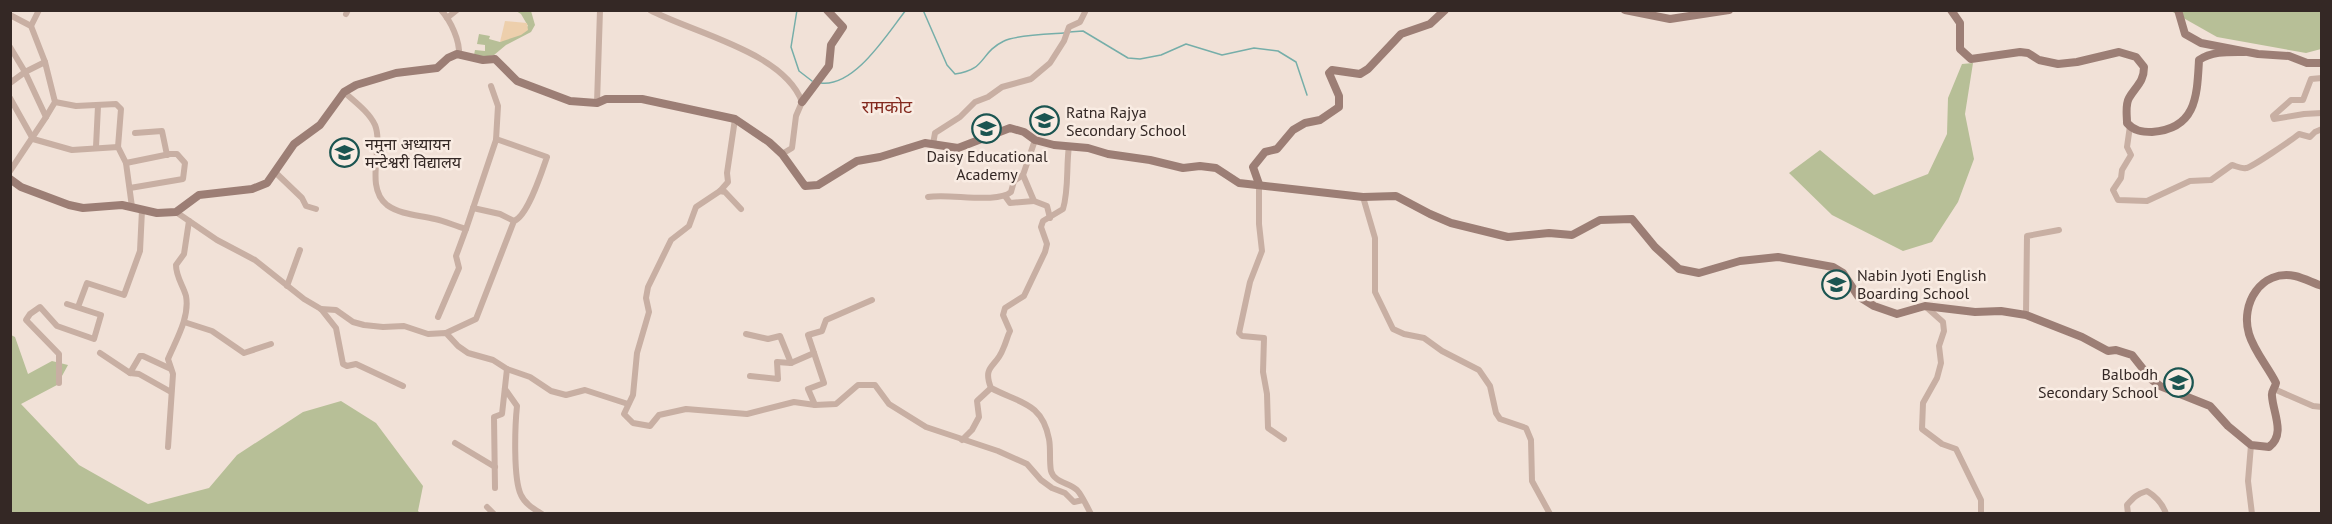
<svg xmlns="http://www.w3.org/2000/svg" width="2332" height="524" font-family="'PT Sans','Noto Sans Devanagari',sans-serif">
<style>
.green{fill:#b7bf97}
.sand{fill:#edcfac}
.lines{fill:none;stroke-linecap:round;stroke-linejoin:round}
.stream{stroke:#76aea9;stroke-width:1.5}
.street{stroke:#c8afa3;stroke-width:6}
.secondary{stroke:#9c7e75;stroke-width:8}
.labels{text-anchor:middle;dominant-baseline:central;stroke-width:5;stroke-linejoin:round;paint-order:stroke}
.poi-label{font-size:16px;fill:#342825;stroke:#f9ece3;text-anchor:start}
.neighbourhood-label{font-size:18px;fill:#83291e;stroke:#f9ece3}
</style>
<rect width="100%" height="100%" fill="#f1e1d7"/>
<g class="green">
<polygon points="516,11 531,11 535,25 531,32 506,45 494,55 485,57 474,55 475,50 485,51 485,45 477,44 479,34 490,36 489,39 500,42 528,26 521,14"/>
<polygon points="2171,11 2321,11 2321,49 2306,53 2217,37"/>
<polygon points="1973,63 1965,114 1974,159 1958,202 1932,242 1903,251 1832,215 1789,173 1820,150 1874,195 1928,174 1947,134 1948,98 1962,64"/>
<polygon points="11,335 15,337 28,374 52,361 68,365 57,385 21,404 79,465 148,504 209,488 237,455 303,412 341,401 376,423 423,486 418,511 420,513 11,514"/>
</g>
<polygon class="sand" points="505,21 527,23 528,30 521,35 500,42"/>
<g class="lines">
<g class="stream">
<polyline points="797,10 791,47 799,71 812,81"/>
<path d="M923,10l24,55 8,9c32,-4 24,-21 49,-33 11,-6 46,-7 60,-8"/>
<polyline points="1069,32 1083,31 1128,58 1140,59 1161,55 1186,44 1222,55 1254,48 1278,51 1296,62 1307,95"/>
<path d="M821,83c34,4 66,-49 85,-73"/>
</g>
<g class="street">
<path d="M441,10c10,11 19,31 18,45"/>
<path d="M650,10c43,23 134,42 152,92l-6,14 -4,32 -10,6"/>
<polyline points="346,14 348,10"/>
<polyline points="10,15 31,26 45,62 25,72 10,47"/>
<polyline points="447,18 457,10"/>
<polyline points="31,26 39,10"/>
<polyline points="2322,78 2311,79 2303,100 2291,100 2273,116 2274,119 2304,114 2322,113"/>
<polyline points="10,83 25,72 46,117 55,102 45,62"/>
<polyline points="491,86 498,106 496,140"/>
<path d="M344,92c11,10 25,20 31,33 9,22 -11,62 12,80 14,10 32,10 48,14 10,2 20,7 31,10l30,-89h3l48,17c-5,14 -19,59 -33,64"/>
<polyline points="10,98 33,139 72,150 118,147 126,163 132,207"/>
<polyline points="55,102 76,106 116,104 121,109 118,147"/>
<polyline points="597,103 600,10"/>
<polyline points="735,119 727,173 728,182 720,191 696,207 689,226 671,240 648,287 646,298 649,312 637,353 633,395 624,414 633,423 650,426 659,415 686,409 747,414 794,402 815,405 836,404 858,385 875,385 889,404 926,427 998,451 1027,464 1041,480 1052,488 1065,493 1074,502 1083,500"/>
<path d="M2130,126l-3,21 4,8 -9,15 -1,8 -8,12 5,10 29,1 43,-20 21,-1 21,-15c4,1 9,4 14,3 5,0 47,-29 53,-34l11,3 5,-5 7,-3"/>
<polyline points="135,133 162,131 167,155"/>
<polyline points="1035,140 1023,175 1034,201 1047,206 1050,218"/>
<polyline points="933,144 935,133 960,117 975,102 988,97 1002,87 1031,79 1050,63 1064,41 1069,27 1080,22 1086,10"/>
<path d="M1069,146c-3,21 0,43 -6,63l-20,12 -2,6 6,17 -2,8 -21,44 -19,12 -2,7 7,16c-3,6 -4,12 -7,18 -7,19 -21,16 -12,39 28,15 51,14 58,51 2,10 0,22 2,32 3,11 18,12 26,19 5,5 10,17 14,24"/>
<polyline points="96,147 98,106"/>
<polyline points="126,163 170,154 177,154 185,163 183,179 130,188"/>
<polyline points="10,171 46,117"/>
<polyline points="276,173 302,198 306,206 316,209"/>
<polyline points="1259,184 1259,224 1262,251 1250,282 1239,333 1242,336 1264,338 1263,372 1267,394 1268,428 1284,439"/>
<polyline points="720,191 725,192 741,209"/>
<polyline points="1005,196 1010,203 1034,201"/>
<path d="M928,197c20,-4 69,7 83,-5l3,-11 9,-6"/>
<polyline points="1363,197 1375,238 1375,292 1393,329 1404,334 1424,338 1442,351 1479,370 1490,386 1496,413 1500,419 1526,428 1531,440 1532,481 1550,514"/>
<polyline points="176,212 217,240 255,260 304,299 321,309 336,328 343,364 347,366 356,364 403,386"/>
<polyline points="287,286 300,250"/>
<polyline points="1925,306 1943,322 1944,331 1939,346 1941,363 1937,378 1923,403 1922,429 1942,444 1956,449 1981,500 1981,514"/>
<polyline points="78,307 87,283 124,295 140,251 142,210"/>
<polyline points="321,309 336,310 353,322 364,325 383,327 404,326 428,334 446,333 458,346 468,353 493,360 507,369 530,377 551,391 566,395 585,390 628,404"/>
<polyline points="2026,315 2027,236 2059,230"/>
<polyline points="438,317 459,268 456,256 466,229"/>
<polyline points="184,322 212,331 244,353 271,344"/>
<polyline points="446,333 476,319 514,221 500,214 473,208"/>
<polyline points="746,334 768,339 780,336 791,363 814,353"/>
<polyline points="100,353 130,373 139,374 171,392"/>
<polyline points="130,373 140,356 143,356 171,369"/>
<polyline points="750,376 778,379 777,362 791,363"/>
<polyline points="59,383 59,354 26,320 30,314 40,307 57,326 94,339 101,315 67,304"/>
<path d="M505,389l12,17c-2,19 -4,73 4,89 4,9 13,14 21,19"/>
<polyline points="2274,389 2313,406 2322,407"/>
<polyline points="815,405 808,389 824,383 808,335 822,331 826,320 872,300"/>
<polyline points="962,440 972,430 979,417 977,401 991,388"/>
<polyline points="455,443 495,467"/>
<polyline points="2251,445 2248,481 2252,514"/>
<path d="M168,447l5,-73 -5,-15c8,-19 22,-42 18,-63 -3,-11 -10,-19 -10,-31l8,-11 5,-33"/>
<polyline points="495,488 494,417 502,414 507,369"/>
<polyline points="487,507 494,514"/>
<path d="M2128,514l-1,-9c7,-8 10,-11 20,-14 8,5 16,13 19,23"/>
</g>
<g class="secondary">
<polyline points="1625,10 1670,19 1729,10"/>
<path d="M1951,10l9,13v26l11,10 49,-7 8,1 11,7 19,4 19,-2 42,-10 17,5 8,10c0,15 -8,19 -15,31 -4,7 -2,17 -2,25 7,8 15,9 25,9 45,-3 45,-37 47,-72 13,-9 30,-8 45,-8"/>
<polyline points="2178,10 2185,34 2201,43 2258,54 2289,56 2307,63 2322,63"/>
<polyline points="802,102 829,66 831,45 843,27 827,10"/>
<path d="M10,179l11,8 48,18 14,3 39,-3 35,8 19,-1 23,-17 53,-6 15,-6 27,-39 26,-19 24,-33 12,-7 40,-12 41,-5 11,-10 9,-4 26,6 12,-1 22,22 53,20 27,2 9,-4h36l93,20 34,23 13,12 23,32 13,-1 39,-24 23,-4 45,-14 33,5 52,-20 14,4 11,8 19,5 34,3 20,6 42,6 33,8 17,-2 16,2 23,15 124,14 33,-1 34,18 21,9 57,14 41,-4 23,2 28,-15 32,-1 23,28 24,22 20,4 41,-12 38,-4 55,10 10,6 15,23 16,10 23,8 28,-8 50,6 26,-1 25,4 56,22 26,14 8,-1 16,5 19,24 9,7 50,20 18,20 23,19 18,2c17,-13 4,-34 3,-51 -1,-5 3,-8 4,-13 -8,-16 -22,-32 -27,-49 -9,-30 12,-65 46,-58 9,2 18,7 27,10"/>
<polyline points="1259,184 1253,167 1265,152 1277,149 1293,130 1305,123 1320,120 1339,107 1339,96 1329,73 1332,70 1360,74 1368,69 1401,34 1430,24 1445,10"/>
</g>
</g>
<defs>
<symbol id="school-ring" viewBox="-11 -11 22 22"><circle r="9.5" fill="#f9ece3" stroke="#1b5551" stroke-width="1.5"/><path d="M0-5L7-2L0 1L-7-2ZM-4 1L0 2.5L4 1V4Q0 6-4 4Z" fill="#1b5551"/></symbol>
</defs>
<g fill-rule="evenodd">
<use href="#school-ring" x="1028" y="104" width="33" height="33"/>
<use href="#school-ring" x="970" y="112" width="33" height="33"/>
<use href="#school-ring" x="328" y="136" width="33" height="33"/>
<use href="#school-ring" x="1820" y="268" width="33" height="33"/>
<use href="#school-ring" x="2162" y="366" width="33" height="33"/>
</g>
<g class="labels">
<g class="poi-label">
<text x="1066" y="112">Ratna Rajya<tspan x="1066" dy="18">Secondary School</tspan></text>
<text x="365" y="144">नमुना अध्यायन<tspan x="365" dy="18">मन्टेश्वरी विद्यालय</tspan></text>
<text x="987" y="156" text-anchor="middle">Daisy Educational<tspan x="987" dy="18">Academy</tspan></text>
<text x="1857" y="275">Nabin Jyoti English<tspan x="1857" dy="18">Boarding School</tspan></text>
<text x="2158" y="374" text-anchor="end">Balbodh<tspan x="2158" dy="18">Secondary School</tspan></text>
</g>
<g class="neighbourhood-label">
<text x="887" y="106">रामकोट</text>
</g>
</g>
<rect width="2332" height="524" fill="none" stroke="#342825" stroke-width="24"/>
</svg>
